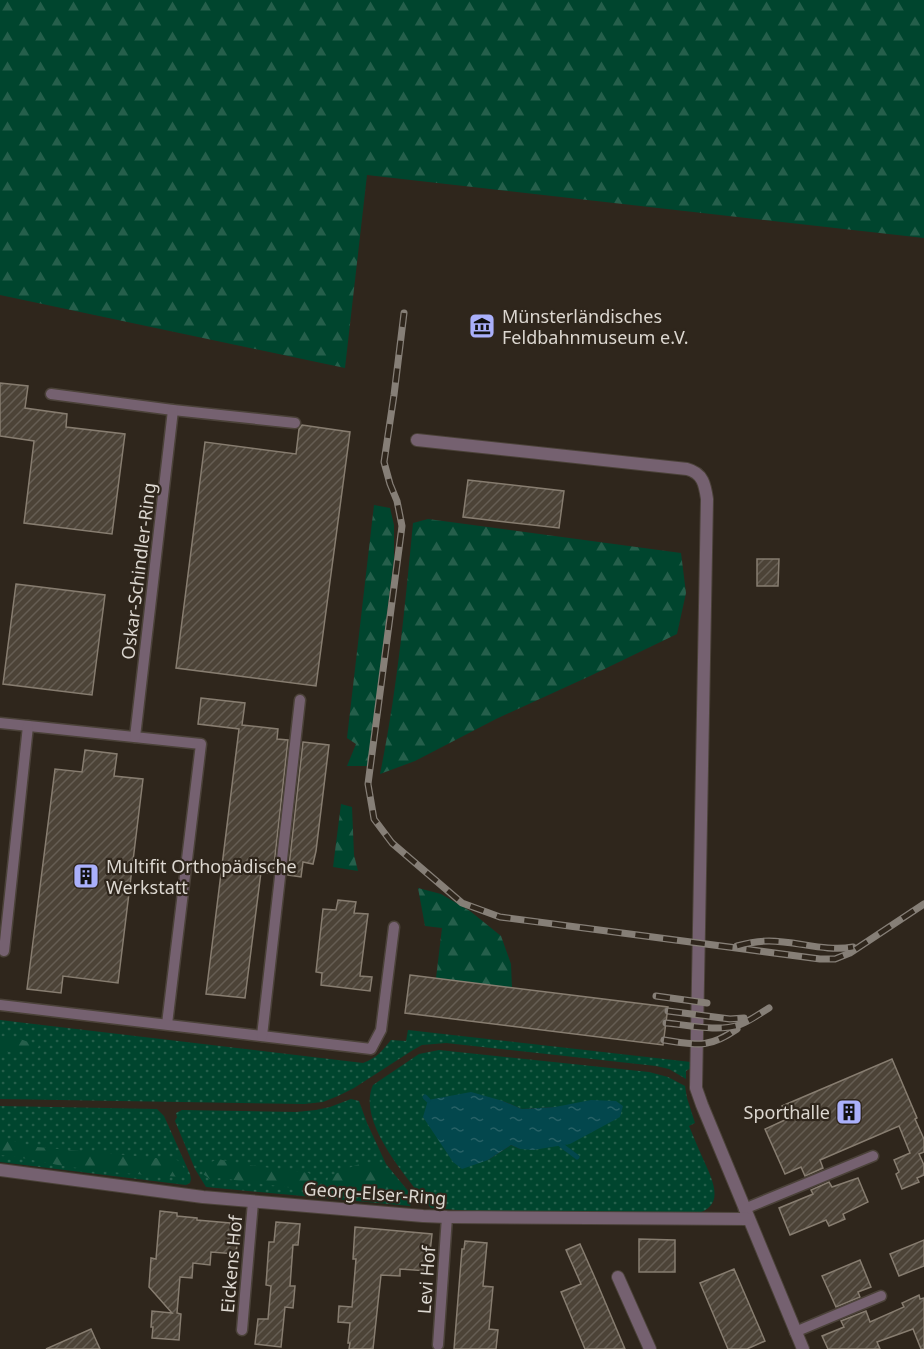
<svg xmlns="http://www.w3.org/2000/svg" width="924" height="1349" font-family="'Noto Sans',sans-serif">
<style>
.grass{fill:url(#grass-dots);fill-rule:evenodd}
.forest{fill:url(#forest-firs)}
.water{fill:url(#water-ripples)}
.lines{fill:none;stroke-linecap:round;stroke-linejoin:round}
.stream{stroke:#03474d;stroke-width:5}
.building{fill:url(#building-hatch);stroke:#877d70;stroke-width:1.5}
.lane-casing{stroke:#4b4239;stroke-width:13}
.street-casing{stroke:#4b4239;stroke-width:14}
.lane{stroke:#756170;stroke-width:10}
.street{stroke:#756170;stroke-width:12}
.rail-casing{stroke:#867f77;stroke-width:7}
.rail{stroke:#2f261c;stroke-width:4.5;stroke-dasharray:14;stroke-linecap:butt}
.labels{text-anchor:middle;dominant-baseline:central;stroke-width:4.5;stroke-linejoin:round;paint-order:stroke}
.poi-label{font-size:18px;fill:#dcd7d0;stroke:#2f261c;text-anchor:start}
.street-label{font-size:18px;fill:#dcd7d0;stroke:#2f261c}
</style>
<defs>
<pattern id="grass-dots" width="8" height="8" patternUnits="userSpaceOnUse" patternTransform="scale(1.5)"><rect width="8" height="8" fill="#00452e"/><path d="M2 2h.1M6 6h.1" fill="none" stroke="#255f4b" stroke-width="1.8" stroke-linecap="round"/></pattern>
<pattern id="forest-firs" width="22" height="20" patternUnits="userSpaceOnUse" patternTransform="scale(1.5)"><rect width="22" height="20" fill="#00452e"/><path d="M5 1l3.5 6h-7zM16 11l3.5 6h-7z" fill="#255f4b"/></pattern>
<pattern id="water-ripples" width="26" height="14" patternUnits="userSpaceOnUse" patternTransform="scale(1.5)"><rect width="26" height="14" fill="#03474d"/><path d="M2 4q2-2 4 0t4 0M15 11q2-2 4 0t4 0" fill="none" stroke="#276166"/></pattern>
<pattern id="building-hatch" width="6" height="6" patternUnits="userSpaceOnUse" patternTransform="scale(1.5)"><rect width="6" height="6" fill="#4c4337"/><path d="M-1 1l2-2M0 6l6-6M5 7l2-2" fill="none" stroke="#655d53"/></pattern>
</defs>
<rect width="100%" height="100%" fill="#2f261c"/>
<g class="grass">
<path d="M0,1020l363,43c14,-5 19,-12 28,-23l15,1 2,-11 283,32v6l-5,3v8l-17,-10 -13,-3 -210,-23 -24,2 -9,5 -59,38 -16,8 -15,6 -19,2 -304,-5z"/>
<path d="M439,1050l210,22 19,5 17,9 2,12 8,25 -6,3c5,12 10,24 15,35 9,20 22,46 -9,53l-211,-2 -53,-4c-22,-28 -75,-86 -58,-123l46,-31zM503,1101l19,8 33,-2 -35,42 -9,-4 -23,15z"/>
<polygon points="351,1099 359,1101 367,1123 386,1164 413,1197 410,1206 206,1187 195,1169 175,1121 177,1117 176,1113 182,1110 296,1112 316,1110 330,1107"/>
<polygon points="0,1106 157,1109 164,1116 190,1174 191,1179 190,1183 186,1185 0,1162"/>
</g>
<g class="forest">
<polygon points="0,0 924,0 924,238 367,175 345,368 0,295"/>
<polygon points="374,505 390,508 394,525 394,558 368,766 347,766 356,744 347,738"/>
<path d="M428,519l253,34 5,40 -9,41 -87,42 -94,43 -81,42 -35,13c17,-82 25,-167 33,-251z"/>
<polygon points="341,804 352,807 354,855 358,871 333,867"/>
<polygon points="418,888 441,894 470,911 501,936 511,964 512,988 436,978 442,928 425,926"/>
<polygon points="0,1036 23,1040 39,1046 37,1048 0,1053"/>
<path d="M0,1138l37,9 140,13 3,2 7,11 -3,4c-36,-2 -71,-4 -106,-9 -27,-3 -52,-11 -78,-13z"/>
<polygon points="218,1159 240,1164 309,1173 312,1179 308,1190 220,1178 210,1179 203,1174 202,1166"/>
<path d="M373,1162l32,28v7l-20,-4 -55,-4 -4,-3 2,-8c16,-9 27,-14 45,-16z"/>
</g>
<polygon class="water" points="471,1092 503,1101 522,1109 555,1107 591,1100 616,1101 623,1106 620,1117 570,1144 533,1150 520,1149 511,1145 488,1160 462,1169 453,1162 423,1117 428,1100"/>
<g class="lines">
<g class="stream">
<polyline points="425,1097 428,1100"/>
<polyline points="561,1145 577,1157"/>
</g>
</g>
<g class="building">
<polygon points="0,383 28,386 25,408 67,414 66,427 125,434 112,534 24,523 34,441 0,436"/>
<polygon points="302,425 350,432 316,686 176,668 205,442 296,454 299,429"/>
<polygon points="468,480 564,491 559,528 463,517"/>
<polygon points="757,559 779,559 778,586 757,586"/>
<polygon points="16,584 105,595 92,695 3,684"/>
<polygon points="201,698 245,703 242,725 278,729 277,739 288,740 273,874 261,872 245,998 206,994 239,729 198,724"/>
<polygon points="303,742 329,745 316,851 313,864 303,862 301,877 288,875"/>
<polygon points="85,750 117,754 114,776 143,779 118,983 63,976 61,993 27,989 55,769 82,772"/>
<polygon points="338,900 356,902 354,913 368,914 360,976 372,977 370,991 321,985 322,973 316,972 323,909 336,910"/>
<polygon points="410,975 668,1007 663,1045 405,1013"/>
<polygon points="892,1059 917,1118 915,1119 924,1139 924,1152 919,1154 924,1165 924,1175 917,1178 919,1182 902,1189 896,1174 899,1172 894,1160 910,1153 899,1126 820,1160 823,1168 805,1176 801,1167 785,1174 765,1129 787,1119 782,1106"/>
<polygon points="858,1178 868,1202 843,1214 845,1219 829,1226 826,1220 790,1235 779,1208 813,1194 811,1190 829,1182 832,1187"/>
<polygon points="160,1211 177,1213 177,1216 197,1218 197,1220 230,1223 230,1226 239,1227 236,1254 211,1252 210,1265 193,1263 192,1278 180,1277 177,1313 181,1314 179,1340 152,1338 153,1327 151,1327 152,1311 172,1313 149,1287 151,1258 156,1259"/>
<polygon points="276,1222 300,1224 298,1245 293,1245 290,1286 295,1286 293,1308 285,1307 281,1347 255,1344 258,1319 268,1319 271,1286 266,1285 269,1242 274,1242"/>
<polygon points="355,1227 432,1234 428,1271 400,1269 400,1276 381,1275 373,1349 349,1349 350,1343 348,1343 350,1323 338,1322 339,1306 352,1307 356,1259 353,1259"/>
<polygon points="639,1239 675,1240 675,1272 639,1272"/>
<polygon points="924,1240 924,1266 899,1276 890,1254"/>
<polygon points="465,1241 487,1243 483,1286 493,1287 489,1329 498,1330 496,1349 454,1349 462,1249 464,1249"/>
<polygon points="580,1244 595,1278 625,1349 585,1349 561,1292 581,1284 566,1250"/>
<polygon points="860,1260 871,1287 858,1292 860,1297 836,1307 822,1276"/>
<polygon points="734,1269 765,1341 747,1349 728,1349 700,1283"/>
<polygon points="919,1295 920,1299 924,1298 924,1349 921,1349 913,1329 877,1342 880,1349 828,1349 822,1336 844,1327 841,1321 866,1311 870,1322 904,1307 902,1303"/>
<polygon points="91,1329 100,1349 46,1349"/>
</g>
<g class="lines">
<defs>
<g id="lane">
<polyline points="51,394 173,410 295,423"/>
<polyline points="0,723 201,744 167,1024"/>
<polyline points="135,737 173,410"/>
<polyline points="4,951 28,726"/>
<polyline points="0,1005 371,1049 381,1030 394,927"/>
<polyline points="262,1036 300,700"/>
<polyline points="744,1209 873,1156"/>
<polyline points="242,1330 253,1202"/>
<polyline points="795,1332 881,1296"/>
<polyline points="438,1345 447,1217"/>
</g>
<g id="street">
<path d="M417,440l270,29c16,4 18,16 20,30l-11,589 6,17 101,244"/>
<polyline points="0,1170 203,1197 423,1216 447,1217 748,1219"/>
<polyline points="618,1277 650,1349"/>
</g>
</defs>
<use href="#lane" class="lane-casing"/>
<use href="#street" class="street-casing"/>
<use href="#lane" class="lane"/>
<use href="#street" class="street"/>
<defs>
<g id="rail">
<polyline points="404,313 394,395 384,462 390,484 397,501 402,526 368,784 374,819 392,843 462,903 500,917 820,959 835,959 850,953 924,904"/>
<path d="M737,946c11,-3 21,-5 32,-5 28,0 56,11 84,6"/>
<polyline points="656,996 707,1003"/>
<polyline points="668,1011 730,1019 744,1018"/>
<path d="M666,1023c23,2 51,9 73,2 11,-4 20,-11 30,-17"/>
<path d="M664,1040c33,5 44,9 73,-11"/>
</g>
</defs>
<use href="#rail" class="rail-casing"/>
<use href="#rail" class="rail"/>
</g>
<defs>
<symbol id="museum-square" viewBox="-11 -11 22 22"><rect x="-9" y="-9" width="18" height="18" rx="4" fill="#aab0fb" stroke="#2f261c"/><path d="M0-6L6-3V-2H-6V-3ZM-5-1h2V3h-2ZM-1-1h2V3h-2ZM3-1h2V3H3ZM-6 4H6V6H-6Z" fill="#111"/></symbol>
<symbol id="building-square" viewBox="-11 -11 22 22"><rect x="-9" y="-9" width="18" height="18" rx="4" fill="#aab0fb" stroke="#2f261c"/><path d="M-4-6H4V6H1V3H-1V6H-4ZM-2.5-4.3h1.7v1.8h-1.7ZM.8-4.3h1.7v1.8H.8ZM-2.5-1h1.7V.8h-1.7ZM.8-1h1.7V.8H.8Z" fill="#111"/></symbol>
</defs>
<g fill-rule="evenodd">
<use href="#museum-square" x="467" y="311" width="30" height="30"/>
<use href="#building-square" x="71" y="861" width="30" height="30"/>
<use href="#building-square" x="834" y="1097" width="30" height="30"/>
</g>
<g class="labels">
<g class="poi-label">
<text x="502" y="316">Münsterländisches<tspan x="502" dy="21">Feldbahnmuseum e.V.</tspan></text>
<text x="106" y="866">Multifit Orthopädische<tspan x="106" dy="21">Werkstatt</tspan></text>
<text x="830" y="1112" text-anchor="end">Sporthalle</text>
</g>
<g class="street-label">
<text transform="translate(138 571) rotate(-83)">Oskar-Schindler-Ring</text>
<text transform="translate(375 1193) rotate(4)">Georg-Elser-Ring</text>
<text transform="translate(231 1264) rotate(-85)">Eickens Hof</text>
<text transform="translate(426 1280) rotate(-86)">Levi Hof</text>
</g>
</g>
</svg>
